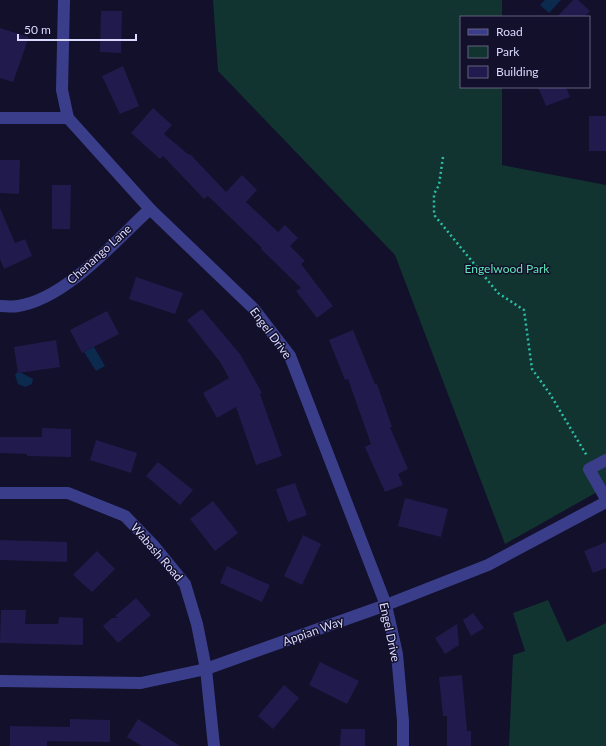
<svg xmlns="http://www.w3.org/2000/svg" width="606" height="746" font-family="Lato,sans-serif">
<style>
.green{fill:#123430}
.water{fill:#0b2a4e}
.building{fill:#201b4c}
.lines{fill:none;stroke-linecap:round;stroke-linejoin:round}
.path{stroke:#2cbfa9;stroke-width:2.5;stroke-dasharray:2 3;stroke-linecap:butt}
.minor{stroke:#3a3e8a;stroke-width:12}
.labels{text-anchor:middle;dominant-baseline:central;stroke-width:3;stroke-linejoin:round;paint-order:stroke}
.street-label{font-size:12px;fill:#dad9ff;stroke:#12102a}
.park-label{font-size:12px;fill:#60e4b7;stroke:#12102a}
</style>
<rect width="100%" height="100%" fill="#12102a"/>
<g class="green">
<polygon points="213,0 502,0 502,17 461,17 461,87 502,87 502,165 606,185 606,487 505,544 395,255 218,71"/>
<polygon points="548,600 567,642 606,623 606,746 509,746 513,655 525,651 513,613"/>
</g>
<g class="water">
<polygon points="545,0 561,0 549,13 540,5"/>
<polygon points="94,347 105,366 96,371 84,352"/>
<polygon points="18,371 33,379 32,384 25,387 18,384 15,375"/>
</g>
<g class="building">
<polygon points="573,0 578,0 590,11 584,17 557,17"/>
<polygon points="101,11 122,11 121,53 100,52"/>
<polygon points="0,28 29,37 13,82 0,78"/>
<polygon points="123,66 139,106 120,114 102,76"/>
<polygon points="538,87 566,87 570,97 546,106"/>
<polygon points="153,108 172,125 164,134 189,155 190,154 226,192 242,175 257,190 246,202 278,232 285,225 298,238 290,246 305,261 301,264 333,306 317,318 296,291 301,288 261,249 262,248 208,196 204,199 163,156 160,159 131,133"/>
<rect x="589" y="116" width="17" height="35"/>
<polygon points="0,160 20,160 19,194 0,193"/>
<polygon points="52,185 71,185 70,229 52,229"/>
<polygon points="0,208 15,243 25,239 32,256 4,269 0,259"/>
<polygon points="136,277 183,293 175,314 129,299"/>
<polygon points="202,309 240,354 262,393 260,394 282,456 256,465 236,407 217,418 203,393 229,378 220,362 187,320"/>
<polygon points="107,311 119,334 82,353 70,330"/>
<polygon points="353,330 375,384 377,384 392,427 390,427 408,469 398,474 403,485 385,492 365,447 371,444 348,379 345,380 329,340"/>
<polygon points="56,340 60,367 18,373 14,347"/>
<polygon points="42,428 71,429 71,457 27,456 27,454 0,453 0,437 42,437"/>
<polygon points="96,440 137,453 131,473 90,460"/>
<polygon points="158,462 193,490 180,505 146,476"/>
<polygon points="295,483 307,515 288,522 276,489"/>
<polygon points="405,498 448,509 441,537 398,526"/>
<polygon points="213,501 238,533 215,551 190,519"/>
<polygon points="303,535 321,544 302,585 284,576"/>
<polygon points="0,540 67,542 67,562 0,560"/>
<polygon points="606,542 606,568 593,573 584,551"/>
<polygon points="97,551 115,569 92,592 73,575"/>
<polygon points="227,566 270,585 262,602 220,583"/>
<polygon points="136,598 151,615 118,643 103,626 112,618 118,618 115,616"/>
<polygon points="1,610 26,610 25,624 58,624 59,617 83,618 83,645 0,643"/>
<polygon points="473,613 484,628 471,636 463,620"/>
<polygon points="457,624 459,645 445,654 435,638"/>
<polygon points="320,662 359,681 347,704 309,685"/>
<polygon points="462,675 467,731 471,731 471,746 447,746 447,716 443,716 439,677"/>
<polygon points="284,685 299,698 273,729 258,716"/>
<polygon points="70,719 110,720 110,742 47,741 47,746 10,746 10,726 70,727"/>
<polygon points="138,719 180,746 142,746 127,737"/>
<polygon points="341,729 365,729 365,746 340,746"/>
</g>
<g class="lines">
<polyline class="path" points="443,157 439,185 434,194 434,211 435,216 498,293 524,310 532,369 550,394 587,456"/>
<g class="minor">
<polyline points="64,0 62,90 68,118 150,209 253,308 290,356 386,605 397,654 403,721 403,746"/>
<polyline points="0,118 68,118"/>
<path d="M0,306c6,0 13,1 18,0 48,-7 98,-66 132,-97"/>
<polyline points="606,460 589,469 606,499"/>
<polyline points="0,493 68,493 125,516 154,546 185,584 197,624 206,669 214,746"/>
<polyline points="0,681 141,683 206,669 386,605 488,565 606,502"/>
</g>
</g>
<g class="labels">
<g class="street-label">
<text transform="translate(99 254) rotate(-42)">Chenango Lane</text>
<text transform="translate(271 333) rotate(53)">Engel Drive</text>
<text transform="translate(157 552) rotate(49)">Wabash Road</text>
<text transform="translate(313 631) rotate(-20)">Appian Way</text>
<text transform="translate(390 632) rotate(78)">Engel Drive</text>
</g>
<g class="park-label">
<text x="507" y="268">Engelwood Park</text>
</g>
</g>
<rect x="460" y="16" width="130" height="72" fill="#12102a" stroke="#62607f"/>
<rect x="468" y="29" width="20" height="6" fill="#3a3e8a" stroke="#62607f"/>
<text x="496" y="36" font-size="12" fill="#dad9ff">Road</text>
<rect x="468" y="46" width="20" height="12" fill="#123430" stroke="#62607f"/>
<text x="496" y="56" font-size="12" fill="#dad9ff">Park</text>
<rect x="468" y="66" width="20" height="12" fill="#201b4c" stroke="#62607f"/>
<text x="496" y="76" font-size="12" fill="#dad9ff">Building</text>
<path d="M18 34v6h118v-6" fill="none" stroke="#dad9ff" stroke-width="2"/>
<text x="24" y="34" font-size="12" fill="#dad9ff" stroke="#12102a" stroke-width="3" paint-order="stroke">50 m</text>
</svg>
